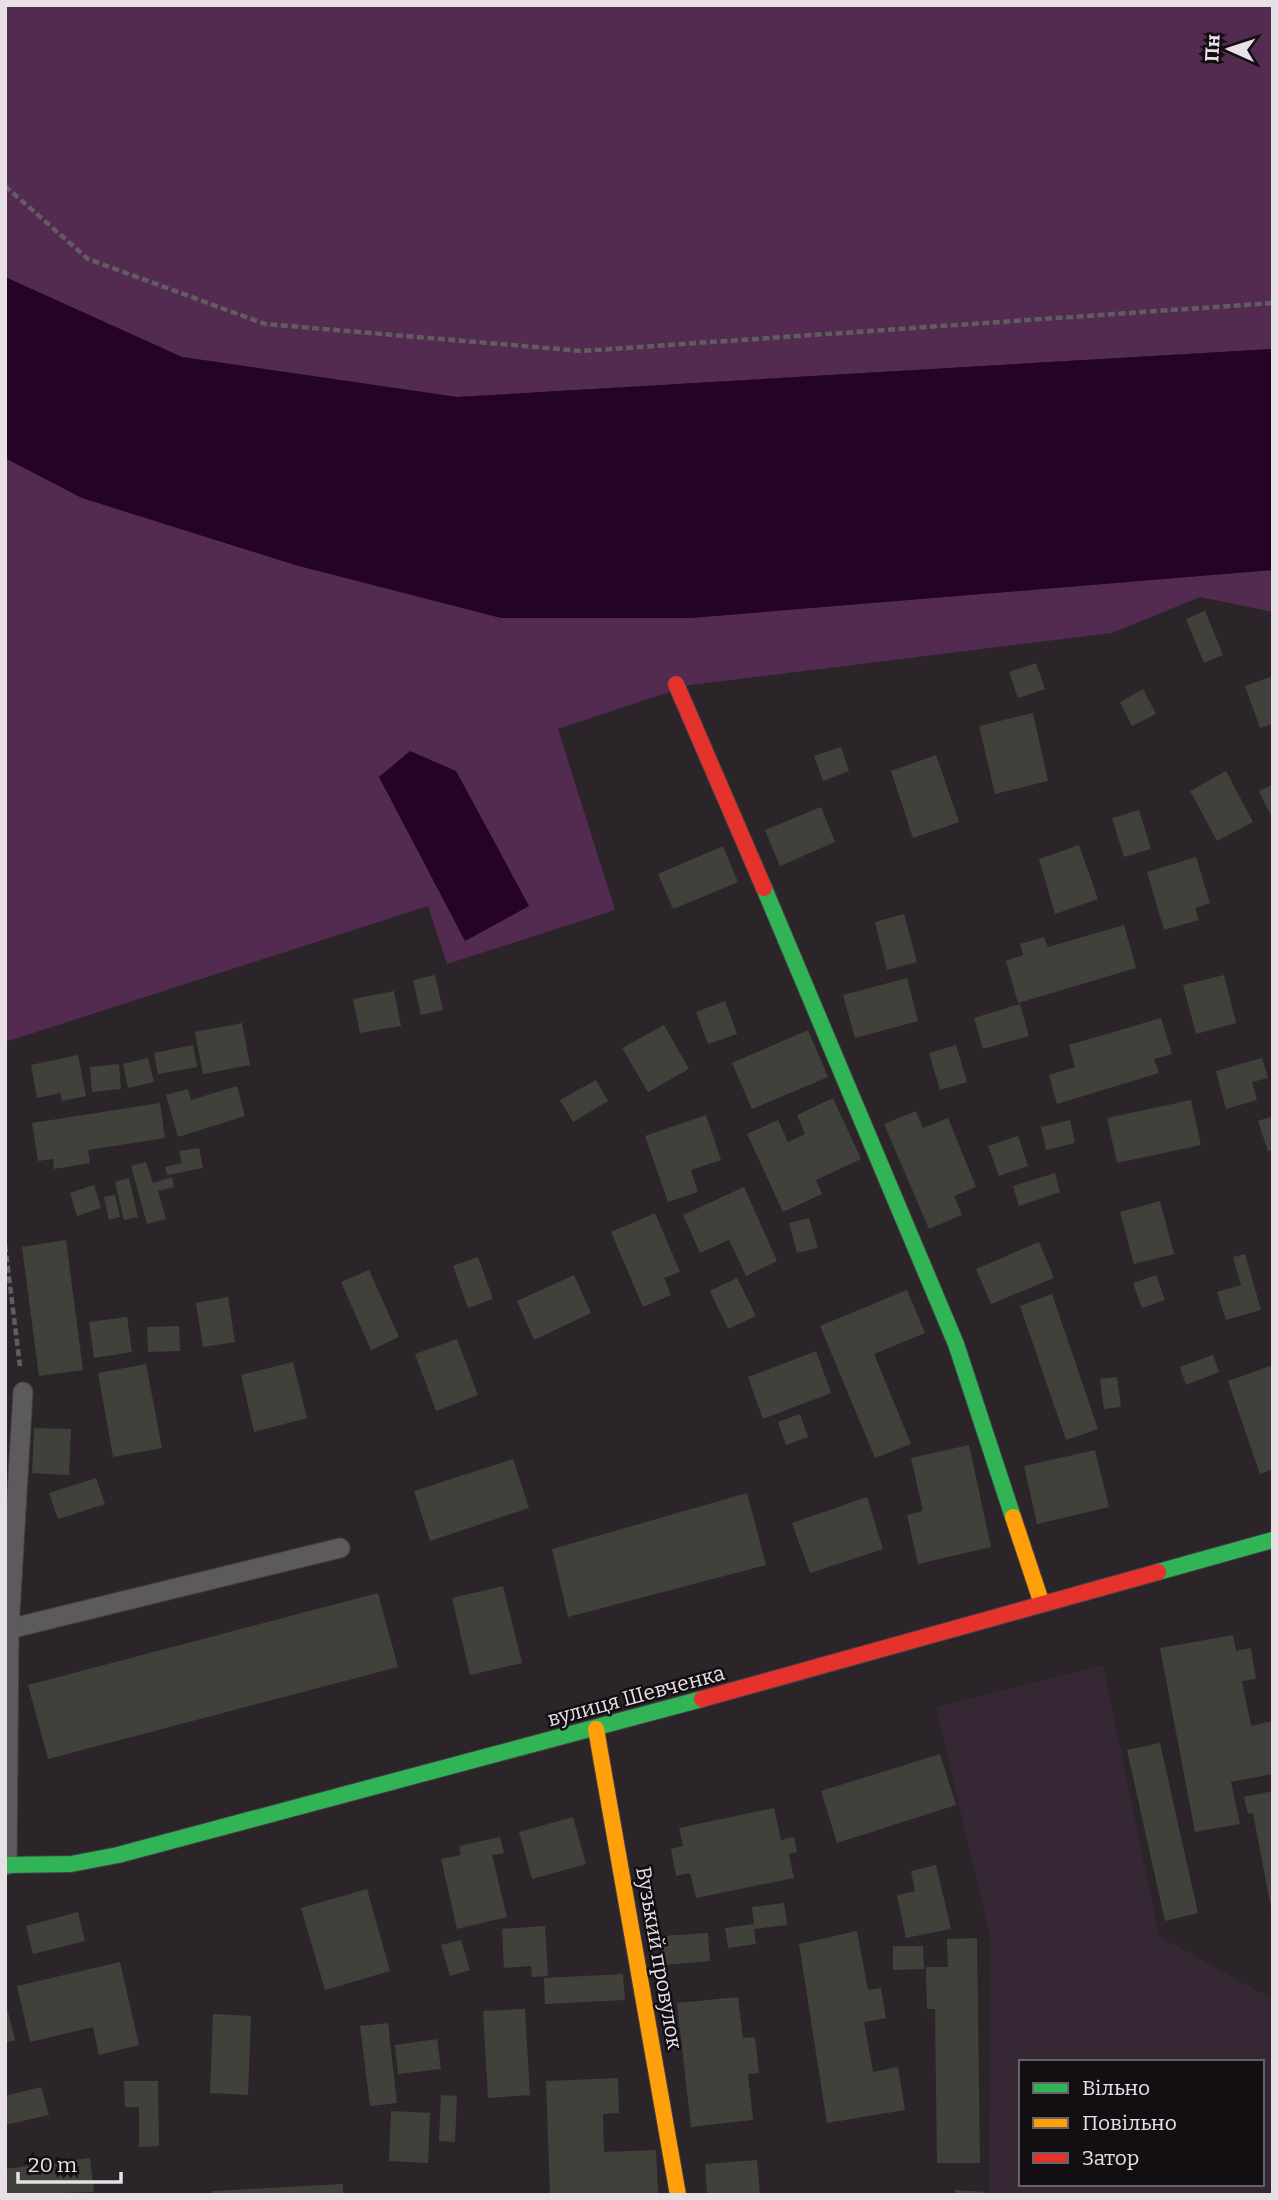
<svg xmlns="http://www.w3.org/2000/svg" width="1278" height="2200" font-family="Bitter,serif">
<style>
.built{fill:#352834;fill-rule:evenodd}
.green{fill:#532a50}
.water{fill:#250324}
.building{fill:#40413a}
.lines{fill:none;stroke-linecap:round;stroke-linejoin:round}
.lane-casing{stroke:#444043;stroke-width:21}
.fast-casing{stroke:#444043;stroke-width:18}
.slow-casing{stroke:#444043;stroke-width:18}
.jam-casing{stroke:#444043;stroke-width:18}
.path{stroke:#615c60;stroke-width:4.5;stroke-dasharray:7 3.5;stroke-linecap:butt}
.lane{stroke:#5c5a5c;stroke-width:19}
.fast{stroke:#30b455;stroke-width:16}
.slow{stroke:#ff9f0a;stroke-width:16}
.jam{stroke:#e5322d;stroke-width:16}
.labels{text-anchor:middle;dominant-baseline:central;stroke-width:5;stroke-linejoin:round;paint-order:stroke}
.street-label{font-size:21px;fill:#e7e0e6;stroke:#120e12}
</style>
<rect width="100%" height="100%" fill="#2b252a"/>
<path class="built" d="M1103,1665l56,271 113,63 1,196h-284l1,-258 -54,-230zM1021,2062h241v122h-241z"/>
<g class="green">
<polygon points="5,5 1273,5 1273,349 457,397 182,357 5,277"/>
<polygon points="5,458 82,498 501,618 690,618 1273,570 1273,612 1200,597 1112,633 690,685 558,729 615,910 447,964 428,906 5,1042"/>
</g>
<g class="water">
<polygon points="5,277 182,357 457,397 1273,349 1273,570 690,618 501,618 295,565 82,498 5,458"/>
<polygon points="410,751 456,771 529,906 465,941 379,777"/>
</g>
<g class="building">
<polygon points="1205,611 1223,655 1204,663 1186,619"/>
<polygon points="1036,663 1045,689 1018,698 1009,672"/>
<polygon points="1273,676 1273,724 1260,728 1245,686"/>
<polygon points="1143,689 1156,714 1132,726 1120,702"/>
<polygon points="1033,713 1048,781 995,794 979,726"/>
<polygon points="841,747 849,771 823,781 814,756"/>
<polygon points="936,755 959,822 913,838 891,771"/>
<polygon points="1226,771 1253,822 1217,841 1190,791"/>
<polygon points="1273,784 1273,820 1259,791"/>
<polygon points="821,807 835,842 780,866 765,830"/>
<polygon points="1139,810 1151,849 1124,857 1112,818"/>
<polygon points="1079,845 1098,899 1055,914 1039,859"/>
<polygon points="723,846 738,882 673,909 658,874"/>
<polygon points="1196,857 1210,903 1195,908 1199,920 1164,930 1147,872"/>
<polygon points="904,914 917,962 887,970 875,922"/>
<polygon points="1124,925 1136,968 1018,1003 1006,961 1023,955 1020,944 1044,937 1048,947"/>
<polygon points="435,975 443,1010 421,1015 413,980"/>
<polygon points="1224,975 1236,1023 1196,1034 1183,985"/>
<polygon points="907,978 918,1021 855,1038 843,995"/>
<polygon points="394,991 401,1026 360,1033 353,999"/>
<polygon points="725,1001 737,1034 708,1044 696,1012"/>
<polygon points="1020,1004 1029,1036 983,1049 974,1018"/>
<polygon points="1161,1018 1172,1054 1154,1059 1159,1073 1057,1104 1049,1075 1075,1067 1069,1045"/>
<polygon points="242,1023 250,1065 203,1074 195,1032"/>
<polygon points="664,1025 689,1069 648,1092 622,1048"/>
<polygon points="808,1030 828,1077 752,1109 732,1063"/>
<polygon points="193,1045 197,1067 158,1074 154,1053"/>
<polygon points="956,1045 967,1082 940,1090 929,1053"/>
<polygon points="78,1055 86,1096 62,1101 60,1093 37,1098 31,1065"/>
<polygon points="148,1058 154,1082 128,1088 123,1064"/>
<polygon points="1262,1058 1268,1078 1252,1082 1257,1100 1226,1109 1216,1071"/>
<polygon points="119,1064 121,1089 92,1092 90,1067"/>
<polygon points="596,1080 608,1101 573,1122 560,1100"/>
<polygon points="237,1086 245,1116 178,1137 166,1095 188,1089 191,1100"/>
<polygon points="833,1098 861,1159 816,1180 822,1194 783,1212 747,1134 778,1120 788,1142 805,1134 797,1115"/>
<polygon points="1191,1100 1201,1145 1117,1163 1107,1118"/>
<polygon points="160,1103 165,1138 88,1150 90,1163 54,1169 53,1159 38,1161 32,1123"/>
<polygon points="916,1111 923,1128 948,1118 976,1187 954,1196 962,1215 929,1229 884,1124"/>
<polygon points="706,1115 721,1160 691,1170 698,1192 668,1202 645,1136"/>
<polygon points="1273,1116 1273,1150 1268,1151 1258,1121"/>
<polygon points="1070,1120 1075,1143 1046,1150 1041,1127"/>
<polygon points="1018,1136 1028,1166 999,1176 988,1146"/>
<polygon points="199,1148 203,1168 167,1175 165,1167 182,1163 179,1151"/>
<polygon points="146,1162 153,1183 172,1177 174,1187 158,1191 166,1219 147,1224 131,1166"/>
<polygon points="1055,1173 1060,1192 1019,1206 1013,1186"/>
<polygon points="129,1178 138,1217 124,1220 115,1182"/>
<polygon points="94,1185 101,1208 77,1216 70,1193"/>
<polygon points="744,1187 777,1261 746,1276 729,1240 700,1253 683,1215"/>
<polygon points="115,1195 120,1217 109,1220 104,1197"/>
<polygon points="1160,1201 1174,1254 1134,1264 1120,1212"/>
<polygon points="655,1213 680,1272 664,1278 671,1295 643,1307 611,1232"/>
<polygon points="809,1218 818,1248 797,1253 789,1223"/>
<polygon points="66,1240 83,1370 39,1376 22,1247"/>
<polygon points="1039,1242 1054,1278 991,1304 976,1269"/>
<polygon points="1245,1254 1261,1310 1226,1320 1217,1292 1241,1285 1233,1257"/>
<polygon points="478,1257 493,1299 468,1308 453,1266"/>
<polygon points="369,1270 399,1337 371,1350 341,1282"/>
<polygon points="574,1275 591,1313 534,1340 517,1301"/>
<polygon points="1156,1275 1165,1300 1142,1308 1133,1283"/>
<polygon points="737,1278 756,1316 728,1329 710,1291"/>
<polygon points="907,1290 925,1333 874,1354 911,1444 875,1458 820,1326"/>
<polygon points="1052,1294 1098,1429 1066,1440 1020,1306"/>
<polygon points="228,1297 235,1342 203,1347 196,1303"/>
<polygon points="127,1317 132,1352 94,1358 89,1322"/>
<polygon points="179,1326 180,1351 148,1352 147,1327"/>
<polygon points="457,1339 478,1395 436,1411 415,1354"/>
<polygon points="816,1351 831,1393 763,1419 748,1377"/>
<polygon points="1213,1355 1219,1372 1186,1385 1180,1367"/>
<polygon points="293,1362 307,1418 254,1432 241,1375"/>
<polygon points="146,1364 162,1448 113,1457 98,1373"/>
<polygon points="1273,1365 1273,1469 1260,1474 1228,1381"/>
<polygon points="1117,1377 1121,1407 1104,1409 1100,1379"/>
<polygon points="800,1414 808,1437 786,1445 778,1422"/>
<polygon points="34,1428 71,1429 69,1475 32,1473"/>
<polygon points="969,1445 991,1547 918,1564 907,1515 923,1511 911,1458"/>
<polygon points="1095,1450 1109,1507 1037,1524 1024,1466"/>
<polygon points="513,1459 529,1508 430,1541 414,1491"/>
<polygon points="96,1478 105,1504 58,1519 49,1493"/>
<polygon points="747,1493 766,1565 568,1617 552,1549"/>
<polygon points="867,1497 883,1549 810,1573 792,1523"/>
<polygon points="503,1586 522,1663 470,1675 452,1598"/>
<polygon points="378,1593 398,1667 48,1759 28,1685"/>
<polygon points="1233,1635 1236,1651 1251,1648 1256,1679 1242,1681 1251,1726 1273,1721 1273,1774 1231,1782 1240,1824 1195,1832 1160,1648"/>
<polygon points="1160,1743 1198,1913 1165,1921 1127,1750"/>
<polygon points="940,1754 956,1805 837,1843 821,1791"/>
<polygon points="1273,1791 1273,1908 1271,1908 1253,1813 1248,1814 1244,1797"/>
<polygon points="774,1808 781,1840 794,1837 797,1852 789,1854 794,1878 696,1898 690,1873 676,1876 671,1849 683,1846 679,1828"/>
<polygon points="573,1817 586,1864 532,1879 519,1832"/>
<polygon points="500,1837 504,1853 492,1855 507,1917 457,1929 441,1859 461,1855 459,1846"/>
<polygon points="936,1865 951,1929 906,1938 897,1895 915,1891 911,1871"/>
<polygon points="367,1889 390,1971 325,1990 301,1908"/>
<polygon points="784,1903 787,1925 754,1929 756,1944 728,1948 725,1928 754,1924 752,1907"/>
<polygon points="78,1912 85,1941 33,1954 26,1926"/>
<polygon points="545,1926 548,1976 532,1977 531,1966 504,1968 502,1929"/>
<polygon points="857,1931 868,1990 881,1988 886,2018 864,2022 873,2072 898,2067 905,2110 827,2123 799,1944"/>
<polygon points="708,1933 710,1961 663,1965 661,1936"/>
<polygon points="977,1938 980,2163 937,2163 935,2009 927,2009 926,1967 948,1967 947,1939"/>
<polygon points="461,1940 470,1970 450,1976 441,1945"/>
<polygon points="893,1946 923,1946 924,1969 893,1970"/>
<polygon points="120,1962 139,2045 99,2055 93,2027 30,2042 17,1986"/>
<polygon points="623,1974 625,2000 545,2004 544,1978"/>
<polygon points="738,1997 743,2038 755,2037 759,2073 748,2074 753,2120 691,2127 677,2003"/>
<polygon points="5,2000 15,2040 5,2043"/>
<polygon points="525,2009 530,2095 488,2098 483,2011"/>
<polygon points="213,2014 251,2016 248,2095 210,2093"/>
<polygon points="388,2023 397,2103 370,2106 360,2026"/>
<polygon points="437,2039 441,2069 398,2074 395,2045"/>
<polygon points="618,2078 619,2113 603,2114 604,2152 656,2150 658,2195 550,2195 546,2081"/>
<polygon points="124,2081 158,2081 159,2146 139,2147 139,2107 125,2107"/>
<polygon points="41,2087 49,2115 5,2125 5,2096"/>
<polygon points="441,2095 457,2096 455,2142 439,2141"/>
<polygon points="391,2111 430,2113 428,2163 389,2161"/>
<polygon points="90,2158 94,2192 5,2195 5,2169"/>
<polygon points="757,2160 760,2195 707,2195 705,2164"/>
<polygon points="343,2184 343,2195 212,2195 212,2191"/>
<polygon points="955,2190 985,2192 985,2195 955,2195"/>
</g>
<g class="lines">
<defs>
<g id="lane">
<polyline points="9,1629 340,1548"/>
<polyline points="7,1865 9,1629 23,1392"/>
</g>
<g id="fast">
<polyline points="764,888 956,1344 1013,1517"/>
<polyline points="1158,1572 1273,1540"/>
<polyline points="5,1865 71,1864 118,1855 702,1699"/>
</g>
<g id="slow">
<polyline points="1013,1517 1042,1604"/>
<polyline points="596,1729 678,2195"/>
</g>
<g id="jam">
<polyline points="676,684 764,888"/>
<polyline points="702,1699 1158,1572"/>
</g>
</defs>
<use href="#lane" class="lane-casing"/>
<use href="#fast" class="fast-casing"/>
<use href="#slow" class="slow-casing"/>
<use href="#jam" class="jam-casing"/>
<g class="path">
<polyline points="5,186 88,259 265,324 582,351 1273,303"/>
<polyline points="5,1245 20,1366"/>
</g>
<use href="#lane" class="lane"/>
<use href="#fast" class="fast"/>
<use href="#slow" class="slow"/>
<use href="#jam" class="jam"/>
</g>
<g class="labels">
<g class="street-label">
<text transform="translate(636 1696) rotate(-15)">вулиця Шевченка</text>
<text transform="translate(659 1958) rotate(80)">Вузький провулок</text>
</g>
</g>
<rect width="1278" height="2200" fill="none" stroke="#e7e0e6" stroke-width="14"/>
<rect x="1019" y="2060" width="245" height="126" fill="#120e12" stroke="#676267" stroke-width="2"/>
<rect x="1033" y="2083" width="35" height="10" fill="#30b455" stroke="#676267" stroke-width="2"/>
<text x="1082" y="2095" font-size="21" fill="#e7e0e6">Вільно</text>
<rect x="1033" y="2118" width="35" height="10" fill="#ff9f0a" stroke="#676267" stroke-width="2"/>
<text x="1082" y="2130" font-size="21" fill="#e7e0e6">Повільно</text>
<rect x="1033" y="2153" width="35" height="10" fill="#e5322d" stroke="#676267" stroke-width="2"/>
<text x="1082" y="2165" font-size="21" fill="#e7e0e6">Затор</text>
<g transform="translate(1229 49) rotate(273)" stroke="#120e12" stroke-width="5" paint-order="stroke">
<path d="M0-5L12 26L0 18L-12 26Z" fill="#e7e0e6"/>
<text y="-10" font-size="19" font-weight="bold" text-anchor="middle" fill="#e7e0e6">Пн</text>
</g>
<path d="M18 2172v10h103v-10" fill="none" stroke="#e7e0e6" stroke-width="3.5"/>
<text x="28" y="2172" font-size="21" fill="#e7e0e6" stroke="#120e12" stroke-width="5" paint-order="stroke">20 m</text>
</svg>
